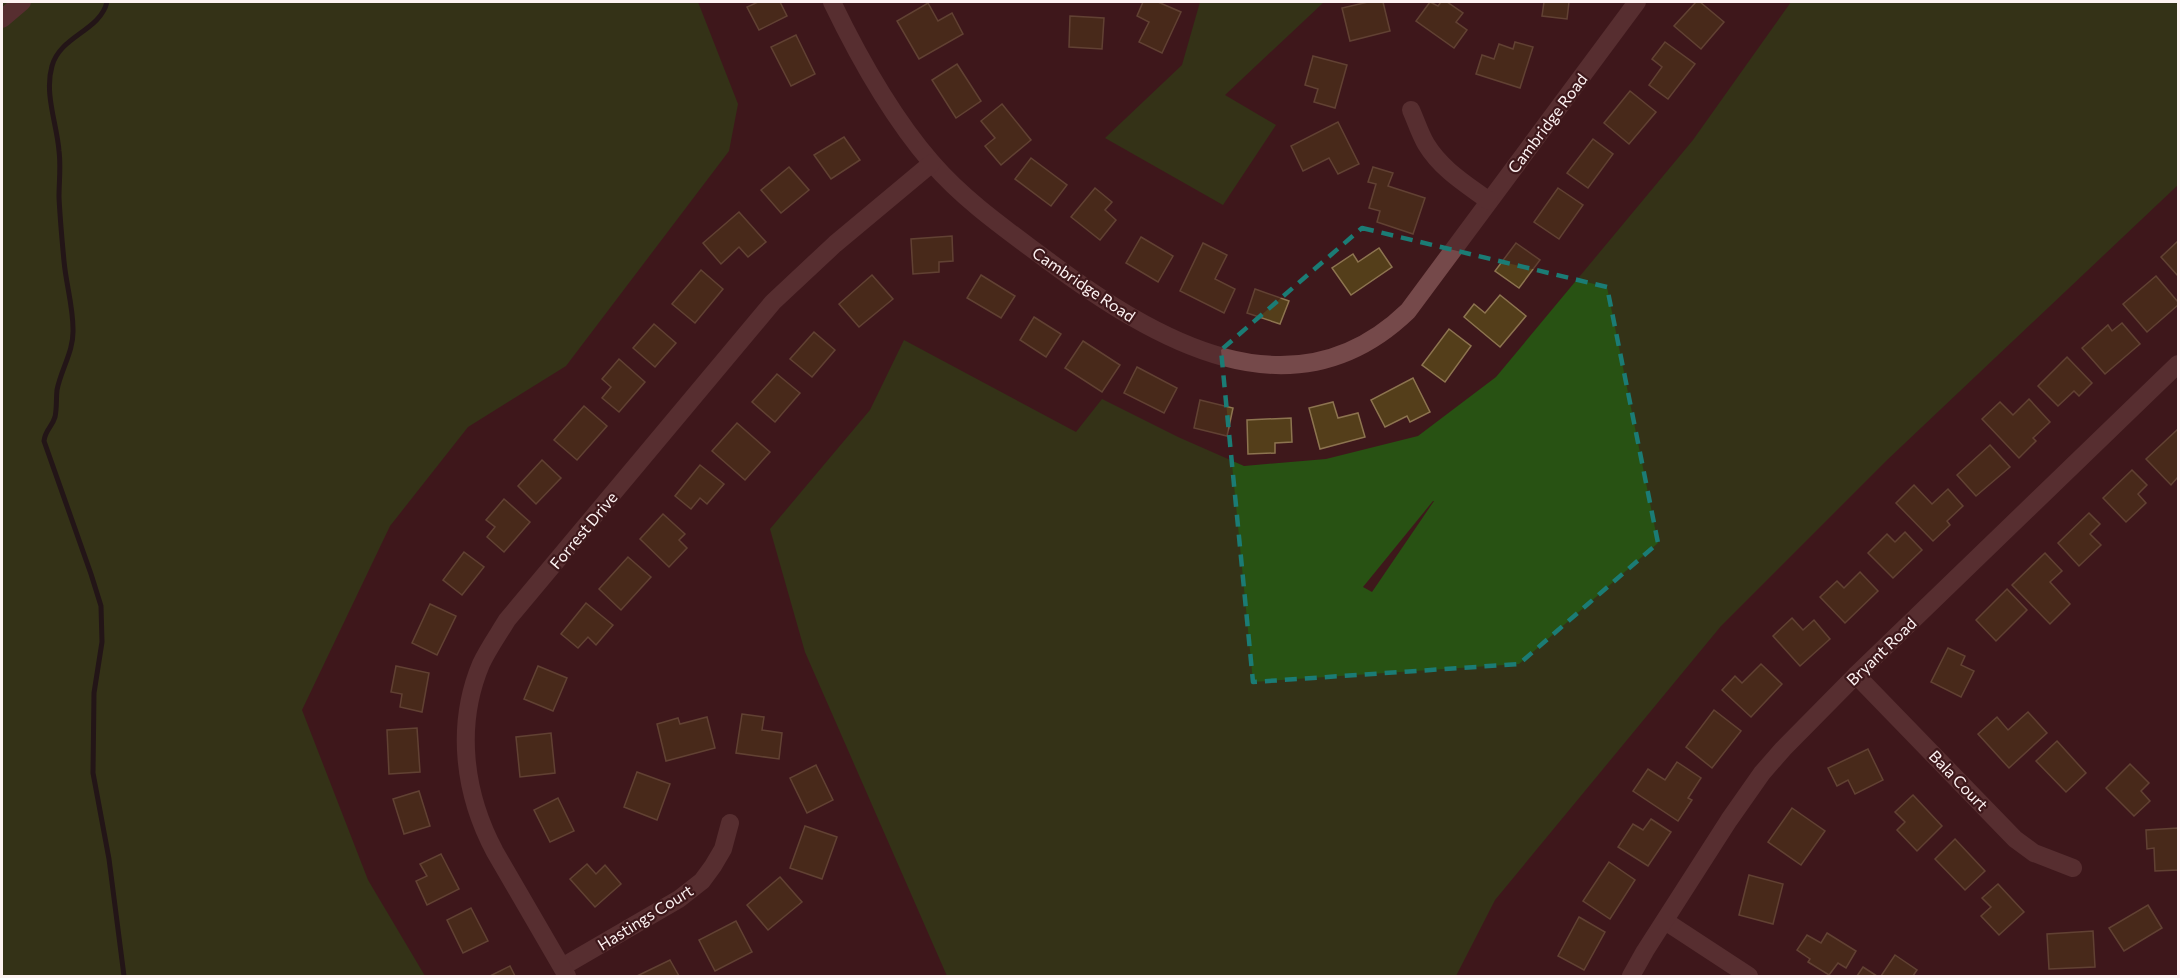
<svg xmlns="http://www.w3.org/2000/svg" width="2180" height="978" font-family="Commissioner,sans-serif">
<style>
.green{fill:#285213;fill-rule:evenodd}
.lines{fill:none;stroke-linecap:round;stroke-linejoin:round}
.stream{stroke:#031212;stroke-width:5}
.building{fill:#543e1a;stroke:#8d7450;stroke-width:1.5}
.minor{stroke:#75494a;stroke-width:18}
.marked{fill:none;stroke:#1b7c75;stroke-width:4.5;stroke-dasharray:12 8;stroke-linejoin:round}
.labels{text-anchor:middle;dominant-baseline:central;stroke-width:4.5;stroke-linejoin:round;paint-order:stroke}
.street-label{font-size:16px;fill:#fdf2f2;stroke:#3e181b}
</style>
<rect width="100%" height="100%" fill="#3e181b"/>
<g class="green">
<polygon points="2,2 698,2 738,104 729,151 566,366 468,427 390,526 302,710 368,880 425,976 2,976"/>
<polygon points="1200,2 1324,2 1225,95 1276,125 1223,205 1105,138 1182,65"/>
<path d="M1791,2h387v183l-292,276 -165,165 -226,274 -39,76h-509l-142,-324 -35,-123 100,-119 34,-70 172,92 26,-33 76,38 66,29 82,-7 92,-23 78,-59 197,-237zM1434,501l-62,91 -9,-5 70,-86z"/>
</g>
<g class="lines">
<path class="stream" d="M107,2c-7,29 -47,34 -55,64 -8,28 5,58 7,85 2,15 0,31 0,46 1,21 3,43 5,64 2,23 9,45 9,68 1,22 -12,40 -16,61 -1,9 0,18 -2,27 -3,10 -10,13 -11,24l47,133 10,32 1,36 -8,51 -1,80 16,86 15,117"/>
</g>
<g class="building">
<polygon points="758,2 780,2 787,16 759,30 747,7"/>
<polygon points="1143,2 1158,2 1181,12 1162,53 1139,42 1149,22 1137,16"/>
<polygon points="1368,2 1383,2 1390,31 1350,41 1342,8"/>
<polygon points="1430,2 1438,6 1441,2 1447,2 1463,13 1456,22 1467,30 1454,48 1416,21"/>
<polygon points="1544,2 1569,2 1567,19 1542,16"/>
<polygon points="1696,2 1700,2 1724,22 1701,49 1674,26"/>
<polygon points="928,3 938,21 952,13 963,34 919,59 897,21"/>
<polygon points="1070,16 1104,18 1102,49 1069,47"/>
<polygon points="796,35 815,74 791,86 771,47"/>
<polygon points="1515,42 1533,47 1520,88 1476,74 1482,55 1494,59 1499,44 1513,49"/>
<polygon points="1665,42 1695,64 1668,99 1649,85 1662,67 1652,59"/>
<polygon points="1313,56 1347,65 1335,108 1314,102 1318,89 1305,85"/>
<polygon points="957,64 981,101 956,118 932,80"/>
<polygon points="1630,91 1656,112 1629,144 1604,123"/>
<polygon points="1002,104 1031,140 1001,165 985,146 995,138 981,121"/>
<polygon points="1338,122 1359,164 1338,174 1329,158 1303,171 1291,146"/>
<polygon points="844,137 860,160 831,179 814,155"/>
<polygon points="1593,139 1613,154 1588,188 1567,173"/>
<polygon points="1031,158 1067,185 1051,206 1015,179"/>
<polygon points="789,167 809,190 781,213 761,190"/>
<polygon points="1373,167 1393,173 1388,186 1425,198 1413,234 1377,222 1380,211 1369,208 1376,184 1368,182"/>
<polygon points="1095,188 1112,202 1105,210 1116,220 1100,240 1071,217"/>
<polygon points="1558,188 1583,205 1559,239 1534,222"/>
<polygon points="739,212 766,242 748,257 739,247 721,264 703,243"/>
<polygon points="952,236 953,261 939,262 939,272 913,274 911,239"/>
<polygon points="1141,237 1173,256 1158,282 1126,263"/>
<polygon points="2178,241 2178,276 2161,257"/>
<polygon points="1203,243 1227,255 1215,279 1235,289 1224,313 1180,291"/>
<polygon points="1516,243 1540,260 1519,288 1495,271"/>
<polygon points="1379,248 1392,267 1351,295 1332,268 1353,254 1358,262"/>
<polygon points="701,270 723,289 695,323 672,304"/>
<polygon points="872,275 893,299 859,327 839,304"/>
<polygon points="981,275 1015,296 1001,318 967,298"/>
<polygon points="2156,276 2178,302 2178,305 2147,332 2123,304"/>
<polygon points="1255,289 1289,301 1280,324 1247,313"/>
<polygon points="1500,295 1526,316 1500,347 1464,317 1474,304 1485,313"/>
<polygon points="1034,317 1061,334 1046,357 1020,340"/>
<polygon points="2122,323 2140,344 2105,374 2082,348 2108,325 2112,331"/>
<polygon points="654,324 676,343 655,367 633,348"/>
<polygon points="1449,329 1471,346 1445,382 1422,365"/>
<polygon points="814,332 835,350 812,377 790,359"/>
<polygon points="1083,341 1120,365 1102,392 1065,368"/>
<polygon points="2067,357 2092,383 2079,396 2074,391 2058,406 2038,386"/>
<polygon points="619,359 645,382 619,412 602,398 611,387 602,379"/>
<polygon points="1137,367 1177,388 1164,413 1124,393"/>
<polygon points="777,374 800,393 775,422 752,402"/>
<polygon points="1413,378 1430,412 1410,422 1407,416 1385,427 1371,400"/>
<polygon points="2029,399 2050,422 2033,438 2036,441 2019,458 1982,419 2000,402 2013,415"/>
<polygon points="1200,400 1233,408 1227,436 1194,428"/>
<polygon points="1333,402 1338,418 1358,413 1365,437 1320,449 1309,408"/>
<polygon points="584,406 607,426 577,460 554,440"/>
<polygon points="1291,418 1292,442 1275,443 1275,453 1248,454 1247,420"/>
<polygon points="737,423 770,452 745,480 712,451"/>
<polygon points="2178,429 2178,477 2171,485 2146,459"/>
<polygon points="1990,445 2010,467 1976,496 1957,475"/>
<polygon points="542,460 561,478 536,504 518,486"/>
<polygon points="700,465 724,484 707,504 700,498 691,509 675,496"/>
<polygon points="2132,470 2147,485 2138,494 2146,503 2126,522 2103,498"/>
<polygon points="1914,485 1932,504 1948,489 1963,506 1947,521 1950,525 1933,541 1896,503"/>
<polygon points="504,499 530,522 504,552 487,537 495,527 486,520"/>
<polygon points="2089,513 2100,524 2090,534 2101,545 2079,566 2058,543"/>
<polygon points="663,514 685,534 679,540 687,548 669,567 640,539"/>
<polygon points="1905,532 1922,550 1893,578 1868,553 1887,534 1895,542"/>
<polygon points="464,552 484,567 462,595 443,580"/>
<polygon points="2045,553 2062,571 2050,582 2070,604 2050,624 2012,585"/>
<polygon points="628,557 651,577 621,610 599,589"/>
<polygon points="1860,572 1878,591 1845,623 1820,597 1837,581 1844,588"/>
<polygon points="2007,589 2027,610 1996,641 1976,620"/>
<polygon points="586,603 613,625 596,645 588,637 578,648 561,634"/>
<polygon points="430,604 456,616 437,655 412,643"/>
<polygon points="1792,618 1803,630 1814,620 1830,639 1800,666 1773,636"/>
<polygon points="1948,648 1965,656 1961,665 1974,671 1961,697 1931,682"/>
<polygon points="1761,664 1782,684 1751,717 1722,690 1735,676 1742,683"/>
<polygon points="396,666 429,673 422,712 400,707 402,694 391,692"/>
<polygon points="538,666 567,678 553,711 524,699"/>
<polygon points="1714,710 1741,731 1712,768 1686,747"/>
<polygon points="2028,712 2047,733 2009,768 1978,734 1997,717 2008,730"/>
<polygon points="742,714 764,717 762,730 782,733 779,759 736,753"/>
<polygon points="707,717 715,748 666,761 657,724 678,718 680,724"/>
<polygon points="417,728 420,772 389,774 387,730"/>
<polygon points="551,733 555,773 520,777 516,737"/>
<polygon points="2057,741 2086,773 2066,792 2036,761"/>
<polygon points="1868,749 1883,780 1855,794 1848,780 1837,786 1828,768"/>
<polygon points="1677,762 1701,778 1688,798 1692,800 1678,821 1633,791 1648,769 1665,780"/>
<polygon points="2130,764 2149,783 2141,791 2150,801 2134,816 2106,788"/>
<polygon points="816,765 833,800 807,813 790,778"/>
<polygon points="637,772 670,784 657,820 624,807"/>
<polygon points="419,791 430,826 404,834 393,799"/>
<polygon points="1913,795 1942,826 1917,851 1897,830 1905,822 1895,812"/>
<polygon points="558,798 574,831 550,842 534,810"/>
<polygon points="1792,808 1825,831 1801,865 1768,842"/>
<polygon points="1651,819 1671,832 1648,866 1618,847 1633,824 1643,830"/>
<polygon points="805,826 837,837 822,879 790,868"/>
<polygon points="2178,828 2178,870 2155,871 2154,848 2147,849 2146,830"/>
<polygon points="1955,839 1985,871 1965,890 1935,859"/>
<polygon points="441,854 459,889 427,905 416,881 427,876 420,864"/>
<polygon points="1609,862 1635,880 1610,919 1583,901"/>
<polygon points="587,864 596,874 605,865 621,884 595,907 570,879"/>
<polygon points="1749,875 1783,884 1773,924 1739,915"/>
<polygon points="780,877 802,902 768,930 747,905"/>
<polygon points="1998,884 2024,912 1999,935 1981,916 1991,907 1982,898"/>
<polygon points="2148,905 2162,928 2124,951 2109,928"/>
<polygon points="471,908 488,941 463,953 447,920"/>
<polygon points="1579,917 1605,932 1584,970 1558,956"/>
<polygon points="736,921 752,952 715,971 699,940"/>
<polygon points="2093,931 2095,967 2049,969 2047,934"/>
<polygon points="1827,933 1856,951 1846,968 1838,963 1829,975 1808,962 1810,959 1797,950 1807,935 1821,943"/>
<polygon points="1895,955 1917,970 1913,976 1881,976"/>
<polygon points="670,960 679,976 637,976"/>
<polygon points="510,966 515,976 490,976"/>
<polygon points="1863,967 1877,976 1857,976"/>
</g>
<g class="lines">
<g class="minor">
<path d="M832,2c26,54 61,116 100,161 33,38 75,67 115,97 106,79 245,163 361,51l229,-309"/>
<polyline points="2,19 22,2"/>
<path d="M1411,110c5,11 9,24 15,34 15,25 40,40 63,57"/>
<polyline points="1856,675 2015,839 2034,853 2073,868"/>
<polyline points="1665,921 1749,976"/>
<polyline points="562,967 679,899 702,881 713,866 723,849 730,823"/>
<path d="M567,976l-72,-124c-31,-58 -40,-126 -14,-188 7,-15 17,-29 26,-44l266,-318 62,-58 97,-81"/>
<polyline points="1631,976 1645,951 1729,820 1762,773 1783,749 1856,675 2178,364"/>
</g>
</g>
<path d="M0 0H2180V978H0ZM1362,228l245,59 51,256 -139,121 -266,18 -32,-332z" fill="#3e181b" fill-opacity=".55" fill-rule="evenodd"/>
<path class="marked" d="M1362,228l245,59 51,256 -139,121 -266,18 -32,-332z"/>
<g class="labels">
<g class="street-label">
<text transform="translate(1547 123) rotate(-53)">Cambridge Road</text>
<text transform="translate(1084 284) rotate(34)">Cambridge Road</text>
<text transform="translate(583 530) rotate(-50)">Forrest Drive</text>
<text transform="translate(1881 651) rotate(-44)">Bryant Road</text>
<text transform="translate(1959 780) rotate(46)">Bala Court</text>
<text transform="translate(645 917) rotate(-32)">Hastings Court</text>
</g>
</g>
<rect width="2180" height="978" fill="none" stroke="#fdf2f2" stroke-width="6"/>
</svg>
